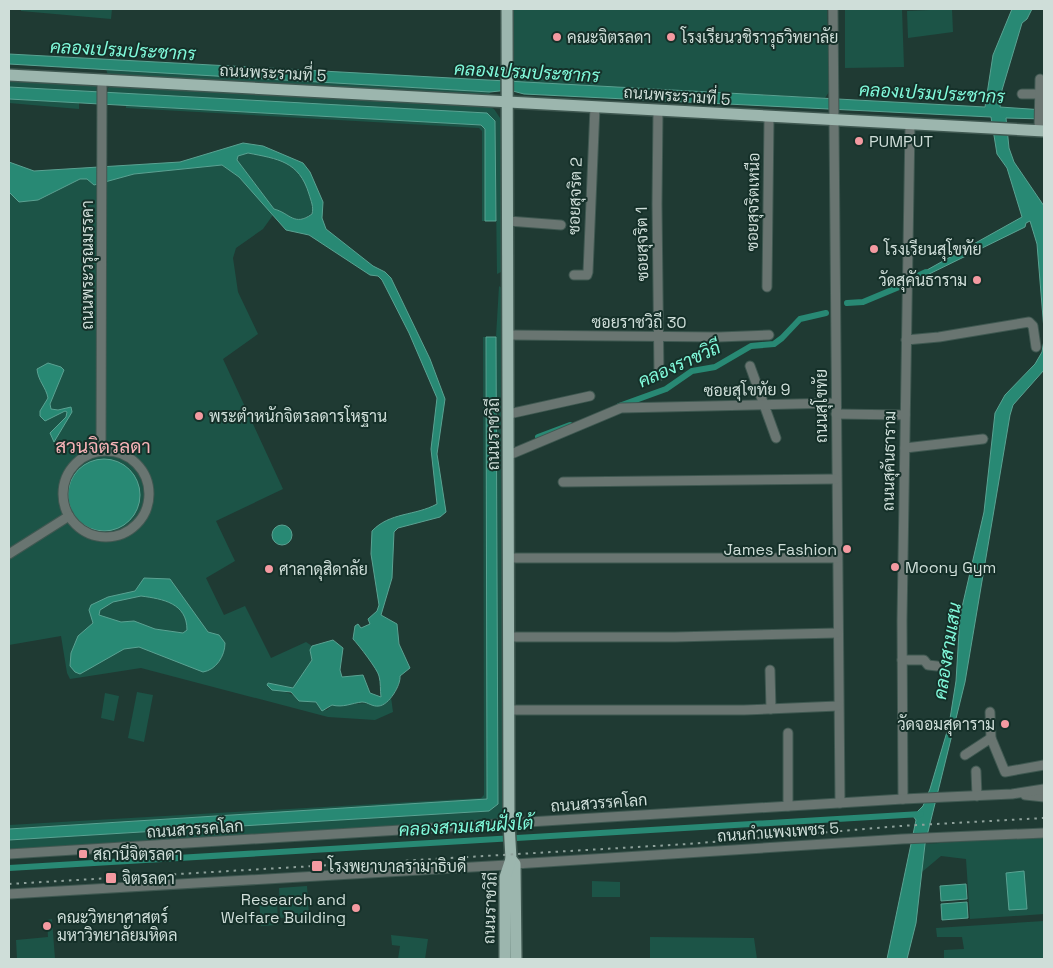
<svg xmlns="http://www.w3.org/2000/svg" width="1053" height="968" font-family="'Space Grotesk',Sarabun,sans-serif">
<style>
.green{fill:#1c5447}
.water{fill:#288974;stroke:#5aa292;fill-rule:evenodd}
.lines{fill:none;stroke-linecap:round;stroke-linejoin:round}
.canal{stroke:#288974;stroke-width:6}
.minor-casing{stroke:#3f5851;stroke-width:11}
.major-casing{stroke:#3f5851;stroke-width:14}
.minor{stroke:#697571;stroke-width:9}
.major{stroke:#9cb6ae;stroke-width:11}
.rail{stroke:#8ea19b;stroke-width:2;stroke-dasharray:2.5 5;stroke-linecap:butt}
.poi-dot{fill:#f49aa1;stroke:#153029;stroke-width:2}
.labels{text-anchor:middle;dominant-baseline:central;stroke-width:4;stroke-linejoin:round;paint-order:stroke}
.poi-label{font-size:16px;fill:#cfded9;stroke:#153029;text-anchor:start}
.street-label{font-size:16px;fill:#cfded9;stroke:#153029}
.water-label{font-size:18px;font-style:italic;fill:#81fadb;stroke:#153029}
.quarter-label{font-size:19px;fill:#f8b3b8;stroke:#153029}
</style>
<rect width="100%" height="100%" fill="#1f3a33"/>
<g class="green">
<polygon points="21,9 112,9 111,19 21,11"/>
<polygon points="514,9 827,9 829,92 825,98 514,81"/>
<polygon points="845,9 902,9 904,67 845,68"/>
<polygon points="952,9 953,32 908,38 907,11"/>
<polygon points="106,69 490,92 489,95 481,96 108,75"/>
<polygon points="9,80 92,84 96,86 97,92 9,87"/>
<polygon points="112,85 488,106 494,109 502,121 503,271 497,274 495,121 487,113 108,93 108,88"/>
<polygon points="9,99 79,102 79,109 9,103"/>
<polygon points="126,105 481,125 485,129 485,221 482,221 482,131 479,128 126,108"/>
<path d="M248,153c30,6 51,8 61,41 2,7 5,13 3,19 -18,14 -22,0 -38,-4l-37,-49 1,-4z"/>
<path d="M222,165l17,12 34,38 -10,14 -27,19 -3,10 5,34 20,42 -35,25 60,130 -67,32 19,40 -29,17 18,37 21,-9 26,52 35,-16 6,4 -2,4 2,10c-6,8 -13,22 -19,28l-25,-5 4,7c21,0 28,13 45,12l3,7 7,1 5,-5c19,1 30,-5 49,1l10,-9 2,15 -18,8 -47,-3 -187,-49 -71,11 -3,-6 -6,-37 -52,9v-453l10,10 20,-2 41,-21h7l7,6 40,-11z"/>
<polygon points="499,286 503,289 505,811 498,820 9,851 9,840 489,811 497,804 496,337"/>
<polygon points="483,337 486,337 487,799 9,829 9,825 481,798 484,795"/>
<polygon points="137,692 153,695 144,742 128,738"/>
<polygon points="105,693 119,696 114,721 101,718"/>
<polygon points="1044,836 1044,914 970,919 966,859 941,856 922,872 925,844"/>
<polygon points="592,881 620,882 620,897 592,897"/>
<polygon points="307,886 309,916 280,918 279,888"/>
<polygon points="259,899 277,899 278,925 261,926"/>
<polygon points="52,919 55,959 17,959 16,940 48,937 47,920"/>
<polygon points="1044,921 1044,959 944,959 944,950 964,949 962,937 937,937 936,928"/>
<polygon points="391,935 428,939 425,959 398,959 400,946 392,945"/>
<polygon points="650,937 754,938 757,959 650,959"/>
</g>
<g class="water">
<polygon points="1012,9 1032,9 1027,19 1022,23 1002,90 1000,107 1044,110 1044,119 1006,118 1009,148 1014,162 1044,206 1044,330 1037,244 1030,221 1026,223 1025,227 921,278 918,275 1022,217 1007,168 997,154 991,117 524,94 509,90 490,92 9,64 9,54 985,107 993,55"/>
<polygon points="9,87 487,113 495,121 496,221 485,221 485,129 481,125 9,99"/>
<path d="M243,143l20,3 40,17 7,9 13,30 -1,16 4,11 47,37 12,6 6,6 39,81 15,40 -8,55 9,58 -6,5 -42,11 -4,4 -2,46 -11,37 16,9 2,20 11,24 -10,8c1,9 -11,29 -21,30 -7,1 -11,-4 -17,-4 -10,1 -19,6 -30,3l-10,6 -6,-9 -17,-1 -8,-9 -19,-2 -5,-5 1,-2 25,5 19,-28 -2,-10 2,-4 21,-6 10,8 -3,22 2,7 21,-2 7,18 11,4c-1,-7 0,-14 -2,-21 -1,-6 -21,-32 -26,-37l2,-13 3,-2 3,4 9,-4 -2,-5 9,-8 2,-6 -8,-51 1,-23c18,-19 43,-15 65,-27l-6,-55 6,-51 -28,-65 -27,-53 -4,-4 -8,-1 -61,-40 -23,-5 -47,-53 -17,-12 -88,9 -40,11 -7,-6h-7l-42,21 -19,2 -10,-10v-30l25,9 146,-9zM248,153c30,6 51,8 61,41 2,7 5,13 3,20 -18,13 -22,-1 -38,-5l-37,-49 1,-4z"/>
<polygon points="486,337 496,337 498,804 489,811 9,840 9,829 487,799"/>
<polygon points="1044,340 1044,370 1013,405 1010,415 965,682 925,844 916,923 907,959 887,959 916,820 913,816 923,806 930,789 949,725 956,681 960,616 984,512 995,413 1005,395 1035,364 1042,352"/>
<path d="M48,363l13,4 3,3 -14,34 1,5 7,1 13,-3 1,5 -18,30 -4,-9 16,-16 1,-5 -2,-1 -20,10 -5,-5v-5l8,-13c-2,-11 -10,-17 -11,-29z"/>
<circle cx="104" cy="495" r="36"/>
<circle cx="282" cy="535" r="10"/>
<path d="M144,578l26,1 38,53 11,3 6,8c0,13 -9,27 -22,29l-64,-25 -15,2 -44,25 -5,-2 -5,-6 1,-13 7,-17 15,-13 -4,-13 2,-5 17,-8 27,-6zM141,596c22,3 46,7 46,34l-4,3 -28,-4 -21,-8 -13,1 -22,-7 1,-5 13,-8z"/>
<polygon points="1024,871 1027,909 1009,910 1006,873"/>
<polygon points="966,884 967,899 941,901 940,886"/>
<polygon points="967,902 968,918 942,920 941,904"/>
</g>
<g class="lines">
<g class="canal">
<polyline points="913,278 926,272"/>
<polyline points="847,303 863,302 899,287"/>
<polyline points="619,406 666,389 692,371 715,367 751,346 774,344 782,338 800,319 826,313"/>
<polyline points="538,437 570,425"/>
<polyline points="9,868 921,814"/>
</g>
<defs>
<g id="minor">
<polyline points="833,9 840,803"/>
<polyline points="1022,94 1040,94"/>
<polyline points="658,111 657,204 659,376"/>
<polyline points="1039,131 1040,79"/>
<polyline points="508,221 561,225"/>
<polyline points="574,275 587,275 588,272 595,107"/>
<polyline points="767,287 769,118"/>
<polyline points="509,335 719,337 769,335"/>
<polyline points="906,340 939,337 1029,322 1033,326 1036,347"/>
<polyline points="750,366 776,438"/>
<polyline points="509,414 590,396"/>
<polyline points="836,414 905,415"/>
<polyline points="905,448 983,439"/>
<circle cx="106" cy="494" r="43"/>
<polyline points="101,451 102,80"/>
<polyline points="509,455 621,408 836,403"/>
<polyline points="563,482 836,479"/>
<polyline points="9,554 69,516"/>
<polyline points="509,558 837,558"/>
<polyline points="509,637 675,637 837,633"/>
<polyline points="902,660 924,660 928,665 937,666"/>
<polyline points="770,670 771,709"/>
<polyline points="509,710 744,710 838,706"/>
<polyline points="990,712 991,738 1005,772 1044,765"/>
<polyline points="965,755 991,738"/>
<polyline points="976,771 977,796"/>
<polyline points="1025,795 1044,797"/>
<polyline points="903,799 902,621 910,124"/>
<polyline points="788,806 788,733"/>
<polyline points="9,854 903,799 1012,794 1044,789"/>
<polyline points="515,864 902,839 1044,833"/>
<polyline points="9,894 507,865"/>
</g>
<g id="major">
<polyline points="507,9 509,823 511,859 515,864 516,959"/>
<polyline points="9,75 1044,131"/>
<polyline points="505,959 505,877 511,859"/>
</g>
</defs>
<use href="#minor" class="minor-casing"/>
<use href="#major" class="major-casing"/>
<use href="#minor" class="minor"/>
<use href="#major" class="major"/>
<polyline class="rail" points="9,884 688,844 900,826 1044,818"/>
</g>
<g class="poi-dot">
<circle cx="557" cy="37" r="5"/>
<circle cx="671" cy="37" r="5"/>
<circle cx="859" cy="141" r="5"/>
<circle cx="874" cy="249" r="5"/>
<circle cx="977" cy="280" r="5"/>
<circle cx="199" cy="416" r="5"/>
<circle cx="847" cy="549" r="5"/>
<circle cx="895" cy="567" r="5"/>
<circle cx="269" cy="569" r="5"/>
<circle cx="1005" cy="724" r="5"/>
<rect x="78" y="849" width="10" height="10" rx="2.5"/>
<rect x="311" y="860" width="12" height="12" rx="2.5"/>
<rect x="105" y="872" width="12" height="12" rx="2.5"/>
<circle cx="356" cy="908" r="5"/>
<circle cx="47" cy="926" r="5"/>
</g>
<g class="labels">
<g class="poi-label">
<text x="567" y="37">คณะจิตรลดา</text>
<text x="681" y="37">โรงเรียนวชิราวุธวิทยาลัย</text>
<text x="869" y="141">PUMPUT</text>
<text x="884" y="249">โรงเรียนสุโขทัย</text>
<text x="967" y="280" text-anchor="end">วัดสุคันธาราม</text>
<text x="209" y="416">พระตำหนักจิตรลดารโหฐาน</text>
<text x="837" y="549" text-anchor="end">James Fashion</text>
<text x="905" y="567">Moony Gym</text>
<text x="279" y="569">ศาลาดุสิดาลัย</text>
<text x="995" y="724" text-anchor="end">วัดจอมสุดาราม</text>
<text x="93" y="854">สถานีจิตรลดา</text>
<text x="328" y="866">โรงพยาบาลรามาธิบดี</text>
<text x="122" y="878">จิตรลดา</text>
<text x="346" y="899" text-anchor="end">Research and<tspan x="346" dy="18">Welfare Building</tspan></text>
<text x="57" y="917">คณะวิทยาศาสตร์<tspan x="57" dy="18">มหาวิทยาลัยมหิดล</tspan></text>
</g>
<g class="street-label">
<text transform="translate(273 73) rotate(3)">ถนนพระรามที่ 5</text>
<text transform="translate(677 96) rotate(4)">ถนนพระรามที่ 5</text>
<text transform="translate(575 196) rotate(-88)">ซอยสุจริต 2</text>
<text transform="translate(753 202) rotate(-89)">ซอยสุจริตเหนือ</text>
<text transform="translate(642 244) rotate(-91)">ซอยสุจริต 1</text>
<text transform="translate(87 265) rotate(-90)">ถนนพระวรุณมรรคา</text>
<text x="639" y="322">ซอยราชวิถี 30</text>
<text transform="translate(747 390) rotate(-1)">ซอยสุโขทัย 9</text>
<text transform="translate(821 406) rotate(-90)">ถนนสุโขทัย</text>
<text transform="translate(493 434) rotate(-90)">ถนนราชวิถี</text>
<text transform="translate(889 461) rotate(-89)">ถนนสุคันธาราม</text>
<text transform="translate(599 803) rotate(-4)">ถนนสวรรคโลก</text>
<text transform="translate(195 829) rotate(-4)">ถนนสวรรคโลก</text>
<text transform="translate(778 832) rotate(-4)">ถนนกำแพงเพชร 5</text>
<text transform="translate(490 908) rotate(-88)">ถนนราชวิถี</text>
</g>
<g class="water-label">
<text transform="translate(123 50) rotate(3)">คลองเปรมประชากร</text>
<text transform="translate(527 72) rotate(3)">คลองเปรมประชากร</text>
<text transform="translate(932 93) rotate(3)">คลองเปรมประชากร</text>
<text transform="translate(679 364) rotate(-24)">คลองราชวิถี</text>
<text transform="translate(947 651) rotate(-81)">คลองสามเสน</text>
<text transform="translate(466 826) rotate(-3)">คลองสามเสนฝั่งใต้</text>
</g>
<g class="quarter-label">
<text x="103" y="446">สวนจิตรลดา</text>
</g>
</g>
<rect width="1053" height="968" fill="none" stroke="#cfded9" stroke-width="20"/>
</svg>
